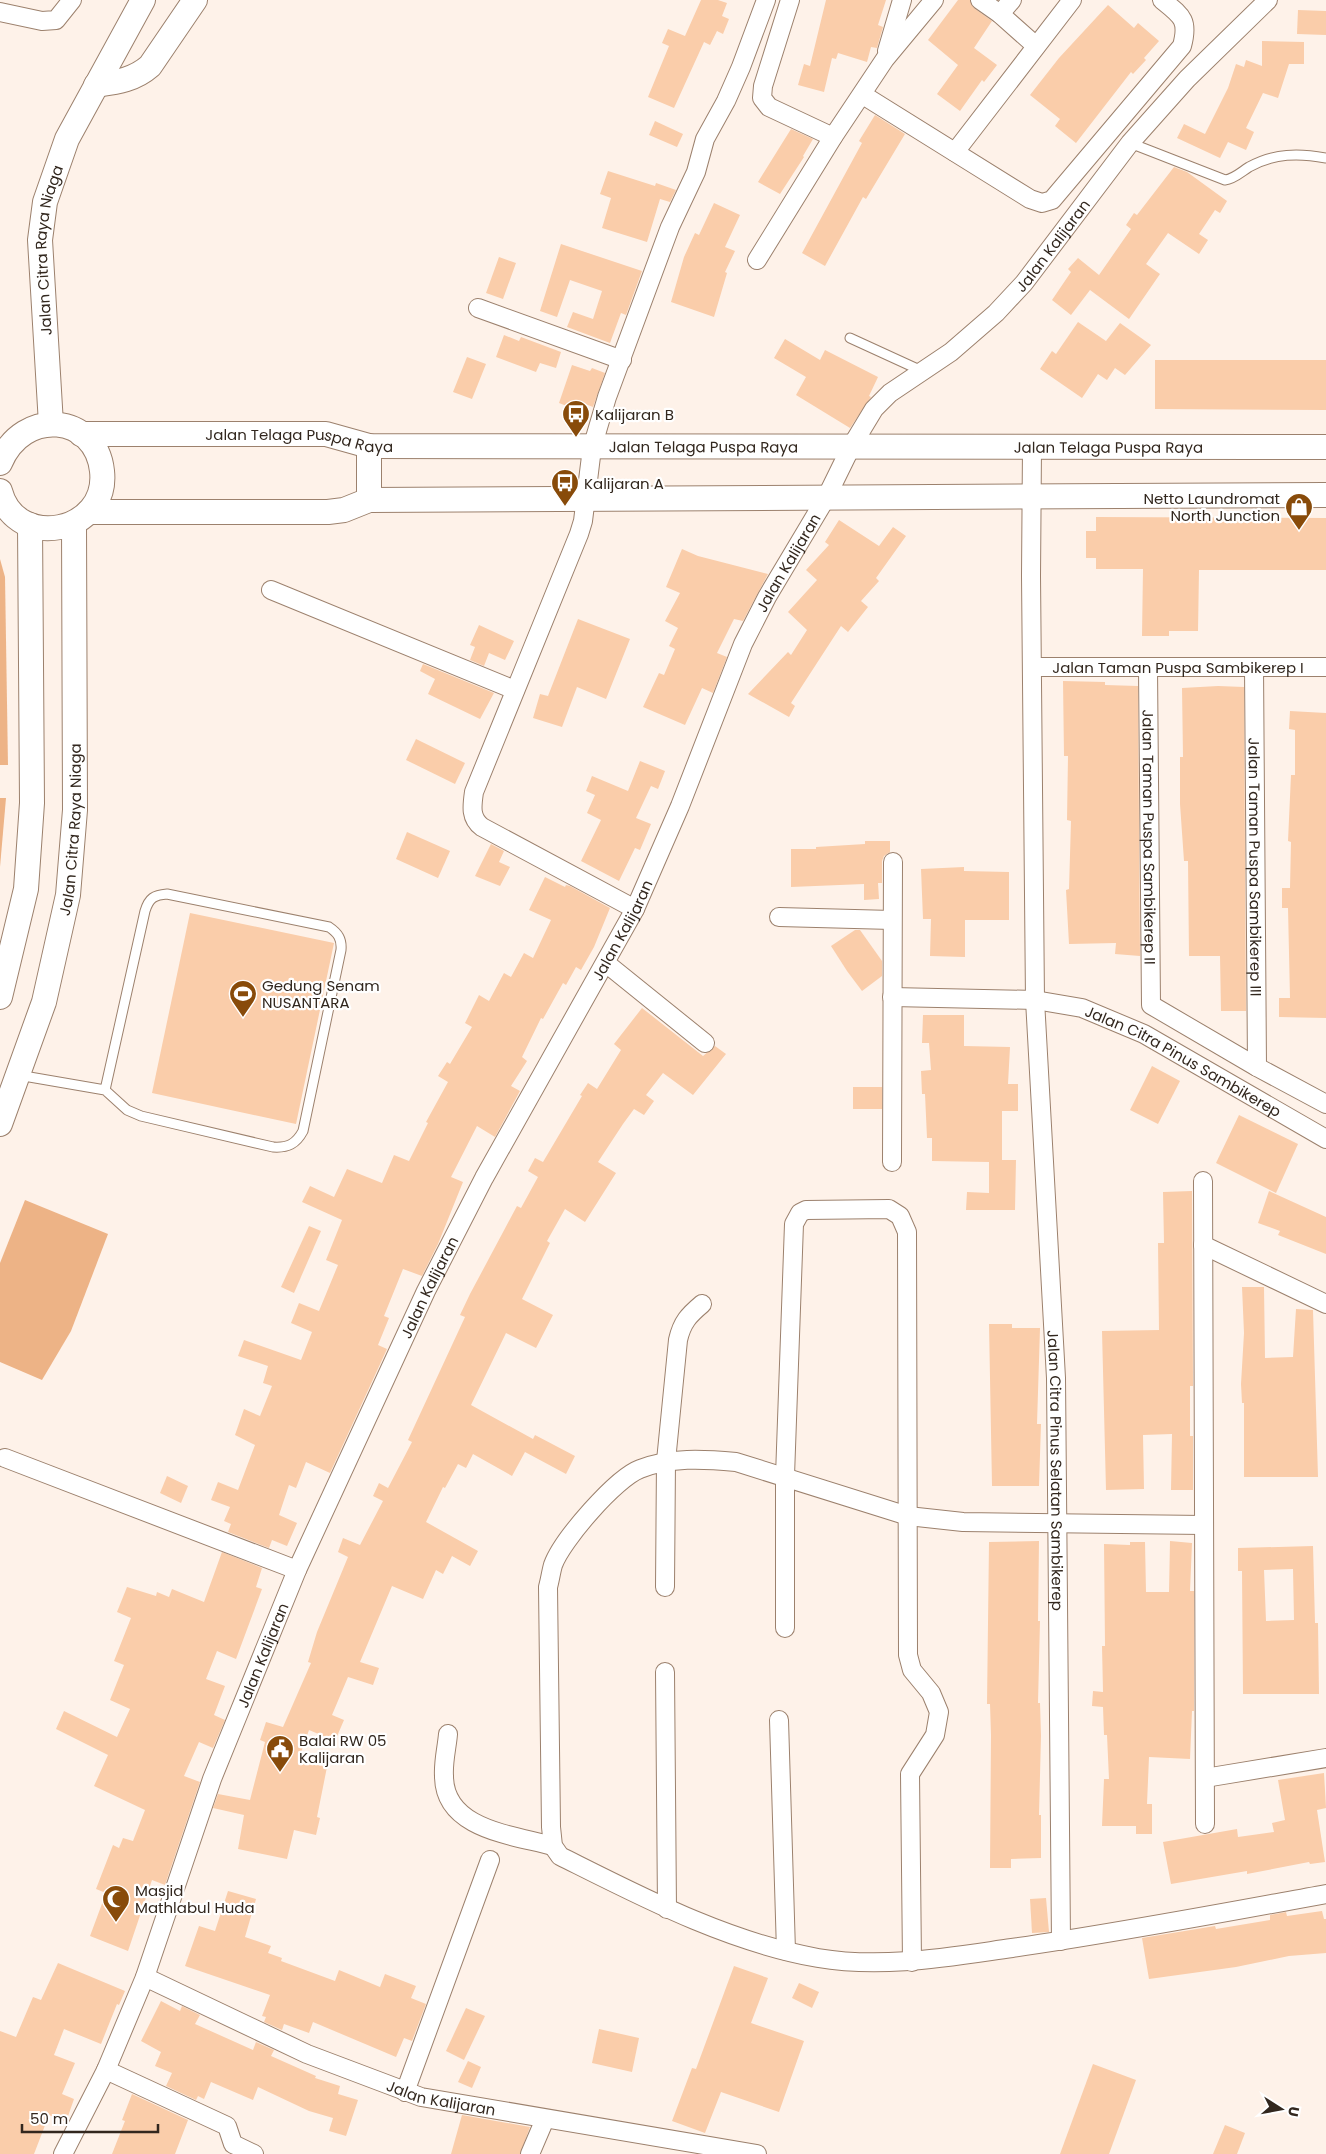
<svg xmlns="http://www.w3.org/2000/svg" width="1326" height="2154" font-family="Poppins,sans-serif">
<style>
.green{fill:#edb386}
.building{fill:#facdaa;fill-rule:evenodd}
.lines{fill:none;stroke-linecap:round;stroke-linejoin:round}
.lane-casing{stroke:#9c816d;stroke-width:11}
.street-casing{stroke:#9c816d;stroke-width:20}
.secondary-casing{stroke:#9c816d;stroke-width:26}
.lane{stroke:#fff;stroke-width:9}
.street{stroke:#fff;stroke-width:18}
.secondary{stroke:#fff;stroke-width:24}
.labels{text-anchor:middle;dominant-baseline:central;stroke-width:4.5;stroke-linejoin:round;paint-order:stroke}
.street-label{font-size:15px;fill:#32271e;stroke:#fff}
.poi-label{font-size:15px;fill:#32271e;stroke:#fff;text-anchor:start}
</style>
<rect width="100%" height="100%" fill="#fef2e9"/>
<g class="green">
<polygon points="0,559 5,577 8,765 0,765"/>
<polygon points="0,798 6,798 0,867"/>
<polygon points="25,1200 108,1234 71,1331 42,1380 0,1362 0,1263"/>
</g>
<g class="building">
<polygon points="701,0 718,0 727,3 722,16 729,19 723,34 717,31 710,45 704,42 674,108 648,97 669,46 662,43 668,29 685,36"/>
<polygon points="826,0 886,0 878,25 883,27 877,48 871,47 867,62 838,53 836,59 832,58 824,92 798,85 804,64 810,66"/>
<polygon points="958,0 970,0 974,8 992,21 974,48 997,65 984,82 982,80 960,111 937,94 958,65 928,40"/>
<polygon points="1108,5 1134,28 1138,23 1159,41 1144,58 1146,60 1133,74 1131,72 1076,143 1055,126 1060,119 1030,95 1059,58"/>
<polygon points="1298,10 1326,11 1326,35 1297,34"/>
<polygon points="1262,41 1304,42 1304,64 1289,64 1278,98 1263,93 1246,128 1254,132 1246,150 1228,142 1220,158 1177,138 1184,124 1205,134 1228,88 1236,64 1244,67 1246,60 1262,66"/>
<polygon points="875,115 905,134 866,199 863,197 825,266 802,253 862,143 859,141"/>
<polygon points="655,121 683,134 677,147 649,135"/>
<polygon points="791,129 813,139 803,156 804,157 780,194 758,182"/>
<polygon points="1174,167 1187,172 1227,201 1220,213 1215,210 1199,234 1208,240 1199,254 1168,233 1146,264 1160,274 1129,319 1090,290 1071,315 1052,300 1071,272 1068,269 1078,258 1099,275 1131,229 1126,225 1134,213 1137,215"/>
<polygon points="608,171 655,186 656,183 676,190 670,202 660,199 647,242 602,228 611,198 600,194"/>
<polygon points="714,203 740,215 725,247 735,251 725,272 727,273 714,317 671,302 684,257 695,233 699,235"/>
<polygon points="561,244 642,271 626,315 621,313 610,343 567,327 573,312 593,319 602,291 570,280 557,317 540,311"/>
<polygon points="499,257 516,263 503,299 486,293"/>
<polygon points="1078,322 1106,341 1120,323 1151,345 1125,375 1115,368 1107,380 1098,374 1082,398 1040,369 1052,351 1056,354"/>
<polygon points="504,335 519,341 521,337 561,352 556,368 540,363 536,372 496,357"/>
<polygon points="785,339 820,360 825,350 878,377 869,396 871,397 850,428 796,395 806,377 774,358"/>
<polygon points="467,357 486,364 472,399 453,392"/>
<polygon points="1155,360 1326,360 1326,410 1155,409"/>
<polygon points="572,365 590,371 592,368 605,373 593,407 575,400 572,408 559,403"/>
<polygon points="1096,517 1326,518 1326,570 1199,570 1198,631 1169,631 1169,636 1142,636 1143,569 1096,569 1096,558 1086,558 1086,531 1096,531"/>
<polygon points="839,520 879,546 893,527 906,536 876,578 879,581 861,601 868,607 848,632 841,626 791,703 795,706 789,717 748,694 788,652 791,655 807,630 788,612 817,580 806,570 829,545 825,542"/>
<polygon points="682,549 698,556 768,574 743,621 734,619 717,653 727,657 713,693 702,688 685,725 643,707 659,673 664,675 675,649 669,646 678,628 665,621 680,593 666,587"/>
<polygon points="578,619 630,639 606,699 577,687 562,727 533,718 540,694 548,696"/>
<polygon points="479,625 514,641 505,660 489,653 484,666 470,660 475,647 470,645"/>
<polygon points="423,664 494,693 480,719 428,694 435,679 420,671"/>
<polygon points="1063,681 1105,682 1105,685 1138,686 1140,956 1115,954 1116,943 1069,944 1066,890 1069,889 1071,821 1067,820 1068,756 1064,756"/>
<polygon points="1218,686 1244,687 1246,1011 1221,1011 1220,956 1189,956 1188,861 1184,861 1180,804 1180,757 1183,757 1182,688"/>
<polygon points="1290,711 1326,713 1326,1018 1279,1017 1279,998 1290,998 1288,908 1282,908 1282,888 1290,888 1291,842 1288,841 1291,775 1295,775 1295,730 1289,729"/>
<polygon points="416,739 465,763 455,784 406,760"/>
<polygon points="640,761 665,771 658,789 651,786 636,818 651,824 640,850 635,848 619,881 581,861 601,820 587,813 595,795 586,791 592,776 628,791"/>
<polygon points="407,832 450,851 438,878 396,859"/>
<polygon points="865,841 890,841 890,852 884,856 882,861 882,883 878,883 879,899 864,900 864,884 791,887 791,849 816,849 816,847 865,844"/>
<polygon points="491,844 504,851 499,862 510,867 500,886 475,876"/>
<polygon points="964,867 964,871 1009,872 1009,920 965,920 965,957 930,956 931,919 923,919 921,869"/>
<polygon points="545,877 565,887 566,885 570,886 610,908 594,947 581,970 576,967 566,985 563,983 543,1019 541,1018 522,1057 527,1061 511,1086 520,1091 495,1137 477,1126 451,1177 463,1182 438,1244 422,1276 403,1269 384,1316 389,1318 378,1345 387,1349 330,1473 306,1462 296,1488 289,1485 279,1515 297,1523 287,1546 272,1540 269,1548 228,1532 231,1524 224,1521 230,1507 211,1500 218,1482 238,1490 255,1445 235,1435 244,1409 260,1416 272,1386 263,1383 268,1366 238,1356 244,1340 301,1360 312,1332 291,1323 299,1303 319,1311 338,1265 326,1260 342,1220 302,1202 310,1186 334,1197 347,1169 382,1183 394,1155 409,1161 428,1123 426,1122 448,1082 438,1076 447,1062 450,1064 472,1027 465,1023 479,995 489,1001 504,973 511,977 524,953 533,958 551,920 529,910"/>
<polygon points="190,913 334,943 296,1124 152,1093"/>
<polygon points="855,930 860,930 882,961 882,976 862,991 847,971 831,946"/>
<polygon points="642,1008 703,1056 715,1046 726,1054 693,1095 663,1073 646,1095 654,1101 644,1115 634,1109 623,1124 598,1162 616,1173 585,1222 565,1209 547,1241 550,1243 522,1299 553,1315 536,1348 506,1333 471,1405 533,1439 535,1435 575,1456 566,1474 525,1452 512,1476 473,1454 466,1468 458,1464 445,1488 443,1487 426,1522 478,1551 470,1566 452,1556 443,1574 436,1570 423,1599 392,1586 360,1662 379,1668 373,1685 348,1677 332,1715 344,1720 335,1741 309,1730 298,1761 327,1767 317,1817 320,1818 316,1835 294,1830 287,1859 238,1849 244,1815 213,1808 218,1794 250,1800 265,1742 260,1740 266,1722 283,1727 311,1663 308,1662 317,1632 348,1557 338,1552 343,1538 360,1545 383,1501 373,1496 379,1483 388,1488 412,1442 408,1440 465,1317 460,1315 470,1294 517,1206 521,1208 538,1177 528,1171 535,1158 543,1162 582,1096 580,1095 588,1083 597,1089 621,1050 614,1044"/>
<polygon points="923,1015 964,1015 964,1046 1010,1047 1008,1084 1018,1084 1018,1111 1002,1111 1002,1160 1016,1160 1015,1210 966,1210 967,1192 989,1193 989,1162 932,1161 932,1138 927,1138 925,1094 922,1094 921,1071 931,1070 929,1043 922,1043"/>
<polygon points="1152,1066 1180,1081 1158,1124 1130,1110"/>
<rect x="853" y="1087" width="29" height="22"/>
<polygon points="1239,1115 1298,1144 1276,1193 1216,1163"/>
<polygon points="1192,1191 1193,1386 1190,1386 1190,1436 1193,1436 1193,1490 1171,1490 1172,1434 1143,1435 1144,1489 1106,1490 1102,1331 1159,1330 1158,1243 1164,1243 1163,1192"/>
<polygon points="1269,1191 1326,1217 1326,1254 1278,1235 1280,1231 1258,1223"/>
<polygon points="309,1226 321,1231 294,1293 281,1287"/>
<polygon points="1242,1287 1264,1287 1265,1358 1293,1357 1296,1309 1313,1310 1318,1477 1244,1477 1244,1403 1242,1403 1241,1384 1244,1333"/>
<polygon points="989,1324 1012,1324 1012,1328 1040,1328 1037,1424 1041,1424 1039,1486 992,1486"/>
<polygon points="167,1476 188,1486 181,1503 160,1493"/>
<polygon points="1039,1541 1038,1621 1040,1621 1038,1703 1040,1703 1041,1736 1039,1815 1041,1815 1041,1858 1011,1859 1011,1868 990,1868 991,1735 990,1704 987,1704 989,1542"/>
<polygon points="1170,1541 1192,1543 1190,1591 1194,1591 1194,1711 1192,1711 1190,1759 1149,1757 1147,1804 1152,1804 1152,1834 1136,1834 1136,1826 1102,1826 1104,1779 1109,1779 1107,1735 1104,1735 1103,1707 1092,1706 1093,1691 1103,1692 1102,1646 1105,1646 1104,1544 1130,1545 1130,1542 1145,1542 1146,1592 1169,1592"/>
<path d="M1313,1546l2,77h3l1,71h-76l-1,-123h-4v-23zM1293,1569l1,51 -28,1 -2,-51z"/>
<polygon points="222,1552 262,1568 256,1587 262,1589 236,1659 217,1651 206,1679 225,1686 214,1715 225,1720 213,1748 199,1742 184,1776 200,1782 165,1885 152,1880 128,1951 90,1936 106,1893 96,1889 113,1845 119,1848 123,1838 133,1841 145,1810 94,1786 108,1755 56,1729 64,1711 117,1737 130,1709 110,1700 124,1665 114,1661 131,1618 117,1612 127,1587 156,1596 157,1592 169,1597 172,1589 204,1602"/>
<polygon points="1324,1773 1326,1808 1317,1810 1325,1862 1310,1864 1309,1862 1247,1874 1247,1871 1171,1884 1163,1842 1237,1829 1238,1837 1274,1832 1272,1823 1285,1820 1278,1780"/>
<polygon points="228,1891 256,1899 245,1937 271,1946 268,1953 282,1958 281,1961 335,1981 339,1970 380,1987 385,1974 416,1986 411,1998 426,2004 412,2041 404,2038 396,2057 313,2022 309,2033 284,2024 282,2030 264,2022 266,2017 262,2016 270,1995 185,1966 199,1926 215,1931"/>
<polygon points="1046,1898 1049,1932 1032,1933 1030,1899"/>
<polygon points="1322,1911 1324,1919 1326,1919 1326,1953 1289,1956 1236,1967 1149,1979 1142,1938 1215,1926 1216,1929 1270,1920 1270,1915 1286,1912 1287,1916"/>
<polygon points="58,1963 125,1991 119,2005 117,2004 101,2044 64,2029 54,2055 75,2063 62,2094 74,2099 66,2122 49,2115 34,2154 0,2154 0,2031 16,2037 33,1997 41,2000"/>
<polygon points="734,1966 768,1978 751,2023 804,2041 779,2112 721,2092 705,2133 672,2121 692,2068 696,2069"/>
<polygon points="799,1983 819,1992 812,2008 792,1998"/>
<polygon points="161,2001 180,2011 182,2006 200,2015 195,2024 253,2050 256,2042 274,2050 271,2056 316,2076 315,2078 340,2086 338,2094 358,2100 346,2136 329,2131 333,2118 309,2111 258,2087 253,2100 211,2082 204,2099 198,2096 196,2100 166,2086 172,2073 155,2066 161,2052 141,2041"/>
<polygon points="466,2008 485,2016 464,2060 446,2051"/>
<polygon points="599,2029 639,2038 632,2072 592,2063"/>
<polygon points="468,2061 481,2067 472,2088 458,2082"/>
<polygon points="1093,2064 1136,2080 1109,2154 1060,2154"/>
<polygon points="132,2094 188,2120 175,2154 112,2154 125,2121 122,2120"/>
<polygon points="462,2115 530,2127 520,2154 451,2154"/>
<polygon points="1225,2125 1245,2133 1237,2154 1213,2154"/>
</g>
<g class="lines">
<defs>
<g id="lane">
<path d="M1130,143l95,37c9,-1 16,-8 24,-13 25,-14 50,-14 77,-9"/>
<polyline points="850,338 922,371"/>
<path d="M18,1075l87,15 40,-179c4,-13 9,-16 22,-17l162,33c9,6 13,12 12,23l-38,181c-7,13 -15,17 -30,16l-132,-31 -14,-6 -22,-20"/>
</g>
<g id="street">
<polyline points="790,0 763,86 762,98 769,107 833,137"/>
<polyline points="980,0 1000,14 1036,46"/>
<polyline points="0,12 42,21 56,20 72,0"/>
<polyline points="1000,14 1012,0"/>
<polyline points="887,51 902,0"/>
<path d="M863,95l167,104 12,4 10,-3 130,-154c7,-26 0,-30 -20,-46"/>
<polyline points="955,152 1072,0"/>
<polyline points="757,260 833,137 885,59 934,0"/>
<polyline points="478,308 622,360"/>
<path id="s1" d="M1032,447l-1,129 4,424 21,378 5,563"/>
<polyline points="271,590 515,690"/>
<path id="s2" d="M1032,667h294"/>
<path id="s3" d="M1254,667l3,400"/>
<path id="s4" d="M1148,668l3,337 106,62 69,37"/>
<path d="M635,909l-153,-82c-12,-9 -10,-21 -8,-35l105,-258 4,-13 9,-73 15,-51 63,-170 26,-55 9,-33 21,-38 15,-34 25,-67"/>
<polyline points="779,917 892,920"/>
<polyline points="607,964 705,1043"/>
<path id="s5" d="M892,997l143,3 47,8 62,26 182,105"/>
<polyline points="892,1162 893,862"/>
<polyline points="1203,1181 1205,1824"/>
<polyline points="1203,1245 1326,1304"/>
<polyline points="5,1458 297,1570"/>
<path d="M1204,1525l-241,-3 -55,-6 -172,-54c-32,-3 -66,-5 -96,7 -24,9 -78,71 -87,96 -2,7 -3,15 -5,22l3,240 2,19 7,10c82,41 167,86 258,102 65,11 130,-1 194,-10 105,-15 210,-35 314,-54"/>
<path d="M665,1587l1,-126 12,-121c4,-18 11,-25 24,-36"/>
<polyline points="785,1628 785,1476 794,1224 800,1213 806,1210 889,1209 900,1216 907,1232 908,1655 912,1670 931,1693 939,1712 935,1735 910,1774 912,1962"/>
<polyline points="665,1672 667,1909"/>
<polyline points="779,1720 786,1951"/>
<path d="M448,1734c-1,13 -5,28 -4,42 0,54 70,59 109,70"/>
<polyline points="1205,1778 1326,1758"/>
<path id="s6" d="M145,1977l162,77 114,43 336,57"/>
<polyline points="106,2070 227,2126 233,2144 254,2154"/>
<polyline points="405,2092 490,1860"/>
<path id="s7" d="M63,2154l43,-84 39,-93 67,-198 85,-209 129,-279 58,-113 151,-269 45,-103 63,-162 24,-47 59,-99 25,-51 23,-38 16,-16 61,-41 45,-39 28,-30 106,-140 57,-64 81,-79"/>
<polyline points="530,2154 545,2119"/>
</g>
<g id="secondary">
<path d="M96,85c21,-3 38,-5 54,-19l45,-66"/>
<path id="s8" d="M51,424l-11,-184 5,-38 22,-63 76,-139"/>
<path id="s9" d="M81,434h245l43,12 957,1"/>
<polyline points="369,446 369,500"/>
<path d="M0,463c23,-56 96,-49 102,8 7,62 -86,81 -102,20"/>
<polyline points="89,512 328,512 344,510 369,500 1326,495"/>
<polyline points="0,997 26,889 32,803 30,525"/>
<path id="s10" d="M0,1124l44,-122 24,-107 7,-85 -1,-286"/>
</g>
</defs>
<use href="#lane" class="lane-casing"/>
<use href="#street" class="street-casing"/>
<use href="#secondary" class="secondary-casing"/>
<use href="#lane" class="lane"/>
<use href="#street" class="street"/>
<use href="#secondary" class="secondary"/>
</g>
<defs>
<symbol id="bus-pin" viewBox="-11 -11 22 30"><path d="M0 17L-7.5 6A9.5 9.5 0 1 1 7.5 6Z" fill="#884b0a" stroke="#fff"/><path d="M-5-6H5V4H4V6H2V4H-2V6H-4V4H-5ZM-3.5-4V0h7V-4ZM-3.5 1.2v1.5H-2V1.2ZM2 1.2v1.5H3.5V1.2Z" fill="#fff"/></symbol>
<symbol id="shop-pin" viewBox="-11 -11 22 30"><path d="M0 17L-7.5 6A9.5 9.5 0 1 1 7.5 6Z" fill="#884b0a" stroke="#fff"/><path d="M-5-2.5h2.3a2.7 3.5 0 0 1 5.4 0H5L5.5 6h-11ZM-1.5-2.5h3a1.5 2.3 0 0 0-3 0Z" fill="#fff"/></symbol>
<symbol id="stadium-pin" viewBox="-11 -11 22 30"><path d="M0 17L-7.5 6A9.5 9.5 0 1 1 7.5 6Z" fill="#884b0a" stroke="#fff"/><path d="M0-5a6.5 5 0 1 0 0 10a6.5 5 0 1 0 0-10ZM-3.5-1.8h7v3.6h-7Z" fill="#fff"/></symbol>
<symbol id="civic-pin" viewBox="-11 -11 22 30"><path d="M0 17L-7.5 6A9.5 9.5 0 1 1 7.5 6Z" fill="#884b0a" stroke="#fff"/><path d="M-.6-6.5H3V-4.5H.6V-3L4-1V1h2V6H-6V1h2V-1L-.6-3ZM-1.2 2.5V6h2.4V2.5Z" fill="#fff"/></symbol>
<symbol id="mosque-pin" viewBox="-11 -11 22 30"><path d="M0 17L-7.5 6A9.5 9.5 0 1 1 7.5 6Z" fill="#884b0a" stroke="#fff"/><path d="M3.5-4.9A6 6 0 1 0 3.5 4.9A5 5 0 1 1 3.5-4.9Z" fill="#fff"/></symbol>
</defs>
<g fill-rule="evenodd">
<use href="#bus-pin" x="560" y="398" width="32" height="43"/>
<use href="#bus-pin" x="549" y="467" width="32" height="43"/>
<use href="#shop-pin" x="1283" y="491" width="32" height="43"/>
<use href="#stadium-pin" x="227" y="978" width="32" height="43"/>
<use href="#civic-pin" x="264" y="1733" width="32" height="43"/>
<use href="#mosque-pin" x="100" y="1883" width="32" height="43"/>
</g>
<g class="labels">
<g class="street-label">
<text stroke="none"><textPath href="#s7" startOffset="2172">Jalan Kalijaran</textPath></text>
<text stroke="none"><textPath href="#s8" startOffset="175">Jalan Citra Raya Niaga</textPath></text>
<text stroke="none"><textPath href="#s9" startOffset="219">Jalan Telaga Puspa Raya</textPath></text>
<text stroke="none"><textPath href="#s9" startOffset="1029">Jalan Telaga Puspa Raya</textPath></text>
<text stroke="none"><textPath href="#s9" startOffset="624">Jalan Telaga Puspa Raya</textPath></text>
<text stroke="none"><textPath href="#s7" startOffset="1752">Jalan Kalijaran</textPath></text>
<text stroke="none"><textPath href="#s2" startOffset="146">Jalan Taman Puspa Sambikerep I</textPath></text>
<text stroke="none"><textPath href="#s10" startOffset="305">Jalan Citra Raya Niaga</textPath></text>
<text stroke="none"><textPath href="#s4" startOffset="169">Jalan Taman Puspa Sambikerep II</textPath></text>
<text stroke="none"><textPath href="#s3" startOffset="200">Jalan Taman Puspa Sambikerep III</textPath></text>
<text stroke="none"><textPath href="#s7" startOffset="1348">Jalan Kalijaran</textPath></text>
<text stroke="none"><textPath href="#s5" startOffset="305">Jalan Citra Pinus Sambikerep</textPath></text>
<text stroke="none"><textPath href="#s7" startOffset="942">Jalan Kalijaran</textPath></text>
<text stroke="none"><textPath href="#s1" startOffset="1024">Jalan Citra Pinus Selatan Sambikerep</textPath></text>
<text stroke="none"><textPath href="#s7" startOffset="538">Jalan Kalijaran</textPath></text>
<text stroke="none"><textPath href="#s6" startOffset="321">Jalan Kalijaran</textPath></text>
</g>
<g class="poi-label">
<text x="595" y="414">Kalijaran B</text>
<text x="584" y="483">Kalijaran A</text>
<text x="1280" y="498" text-anchor="end">Netto Laundromat<tspan x="1280" dy="17">North Junction</tspan></text>
<text x="262" y="985">Gedung Senam<tspan x="262" dy="17">NUSANTARA</tspan></text>
<text x="299" y="1740">Balai RW 05<tspan x="299" dy="17">Kalijaran</tspan></text>
<text x="135" y="1890">Masjid<tspan x="135" dy="17">Mathlabul Huda</tspan></text>
</g>
</g>
<g transform="translate(1281 2109) rotate(101)" stroke="#ffffff" stroke-width="4" paint-order="stroke">
<path d="M0-4L9 19L0 12L-9 19Z" fill="#32271e"/>
<text y="-8" font-size="14" font-weight="bold" text-anchor="middle" fill="#32271e">U</text>
</g>
<path d="M22 2124v8h136v-8" fill="none" stroke="#32271e" stroke-width="2.5"/>
<text x="30" y="2124" font-size="15" fill="#32271e" stroke="#ffffff" stroke-width="4" paint-order="stroke">50 m</text>
</svg>
